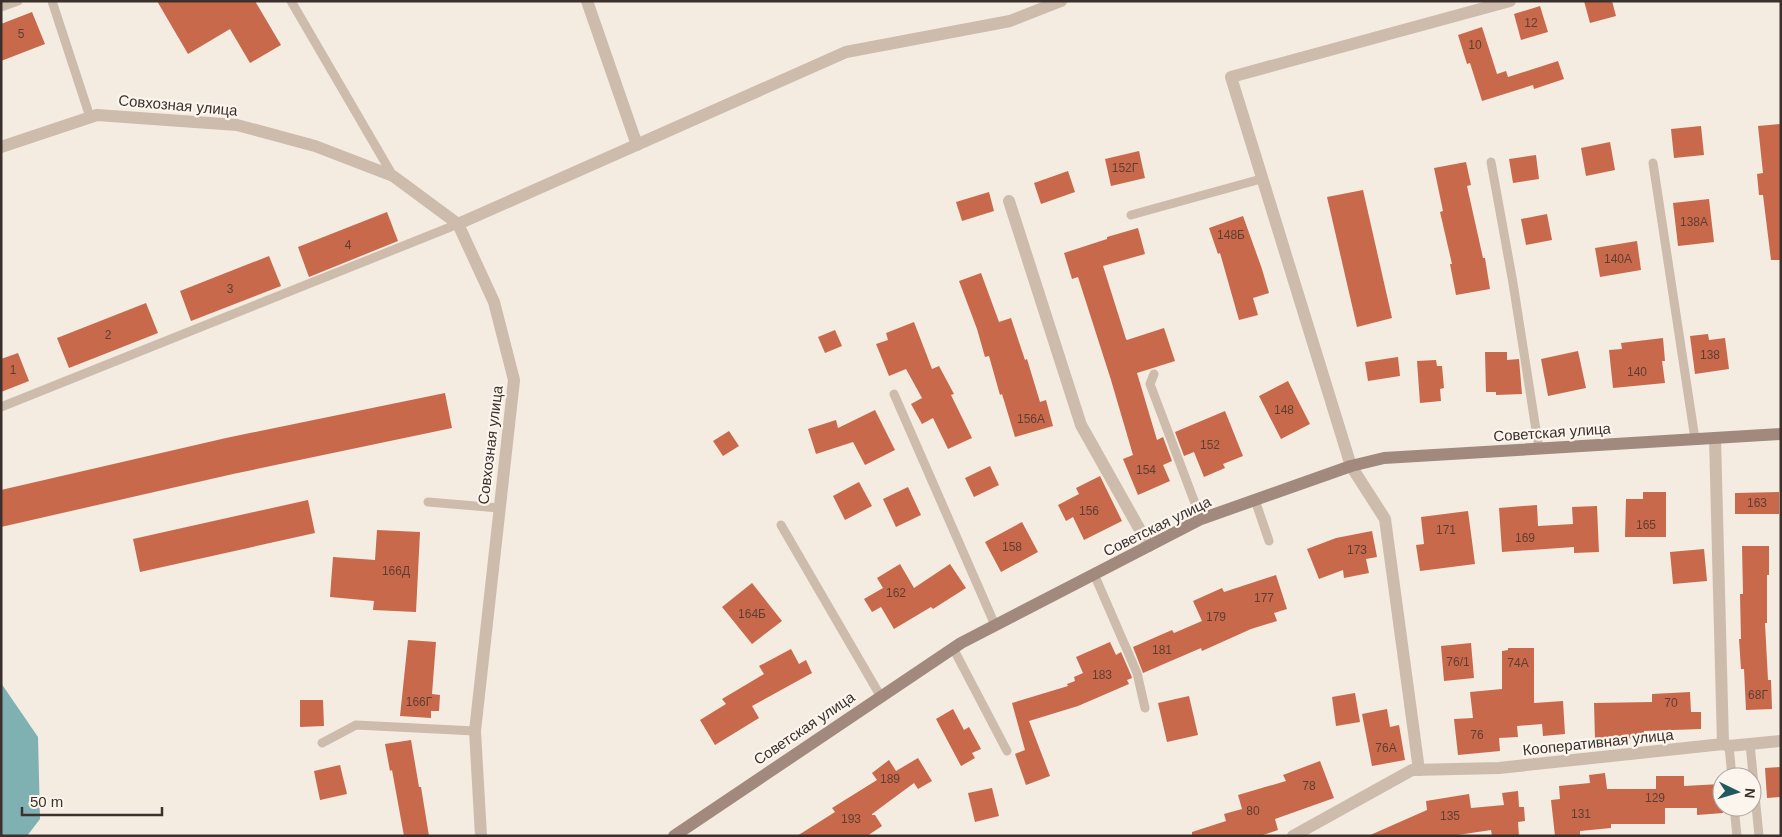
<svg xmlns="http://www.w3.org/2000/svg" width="1782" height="837" font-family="Arial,sans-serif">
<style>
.water{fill:#7fb0b2}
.building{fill:#c8694b}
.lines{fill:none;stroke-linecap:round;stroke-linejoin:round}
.lane{stroke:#cdbbac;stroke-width:9}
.street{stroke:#cdbbac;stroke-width:12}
.secondary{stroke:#a18a7d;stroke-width:12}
.labels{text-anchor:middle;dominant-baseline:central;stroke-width:4.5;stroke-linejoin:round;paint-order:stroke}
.number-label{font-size:12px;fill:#5e3e33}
.street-label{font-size:15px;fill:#3b302b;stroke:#fbf5ee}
</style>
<rect width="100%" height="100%" fill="#f4ebe1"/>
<polygon class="water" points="1,683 38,737 40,819 27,836 1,836"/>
<g class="building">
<polygon points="157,1 255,1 281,45 250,63 230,29 188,54"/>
<polygon points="1584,1 1612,1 1616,16 1590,23"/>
<polygon points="1540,6 1548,32 1521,40 1514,14"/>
<polygon points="32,12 45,44 1,61 1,24"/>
<polygon points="1482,27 1497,74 1506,71 1508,77 1558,61 1564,79 1534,89 1533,85 1482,101 1470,63 1467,64 1458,35"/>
<polygon points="1781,124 1781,260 1771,260 1763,195 1759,195 1757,174 1763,173 1758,126"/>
<polygon points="1701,126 1704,155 1674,158 1671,129"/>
<polygon points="1610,142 1615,170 1586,176 1581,148"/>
<polygon points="1139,151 1145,178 1111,186 1105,159"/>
<polygon points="1536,155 1539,179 1513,183 1509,159"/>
<polygon points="1466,162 1471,185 1467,186 1483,258 1485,258 1490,289 1456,295 1450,264 1452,264 1440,212 1443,211 1434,168"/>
<polygon points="1068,171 1075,192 1041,204 1034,183"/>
<polygon points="1363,190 1392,318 1357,327 1327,197"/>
<polygon points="989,192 994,211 962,221 956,202"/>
<polygon points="1709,199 1714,242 1678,246 1673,203"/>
<polygon points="387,212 398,241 309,277 298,247"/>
<polygon points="1547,214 1552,240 1526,245 1521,219"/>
<polygon points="1243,216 1262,269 1269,293 1253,298 1258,315 1239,320 1220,253 1218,254 1209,228"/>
<polygon points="1138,228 1145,254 1103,266 1126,339 1127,340 1164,328 1175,361 1137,373 1157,440 1163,437 1172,461 1163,465 1170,481 1138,495 1123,459 1133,455 1111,380 1078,277 1072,279 1064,253 1107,239 1107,237"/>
<polygon points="1637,241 1641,270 1600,277 1595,248"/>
<polygon points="269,256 281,286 191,321 180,291"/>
<polygon points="981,273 999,322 1011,318 1025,360 1027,359 1040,402 1046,400 1053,426 1015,437 1002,394 1000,395 989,356 985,357 977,329 959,281"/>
<polygon points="146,303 158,333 69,368 57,338"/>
<polygon points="914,322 932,369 939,366 954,394 951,395 972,438 948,449 933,418 922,424 911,404 922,398 906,369 889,376 876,344 888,340 886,333"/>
<polygon points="835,330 842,346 825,353 818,337"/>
<polygon points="1708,334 1709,340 1725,338 1729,369 1695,374 1690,336"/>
<polygon points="1663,338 1665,361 1662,361 1665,383 1613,388 1609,350 1622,349 1621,343"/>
<polygon points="1578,351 1586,388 1548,396 1541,359"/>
<polygon points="1485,352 1507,352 1507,360 1519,359 1522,394 1496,395 1496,392 1486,392"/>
<polygon points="18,353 29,381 1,392 1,359"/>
<polygon points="1398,357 1400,376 1368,381 1365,362"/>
<polygon points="1436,360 1437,366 1442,366 1444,388 1440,389 1441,401 1420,403 1417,361"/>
<polygon points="1288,381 1310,424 1281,439 1259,396"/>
<polygon points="445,393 452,428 233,474 1,527 1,490 226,438"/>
<polygon points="875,410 895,450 865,465 853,442 816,454 808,429 836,420 838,428"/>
<polygon points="1225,411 1243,456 1223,464 1225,468 1204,477 1194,452 1184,456 1175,432"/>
<polygon points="729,431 739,446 723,456 713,441"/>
<polygon points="990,466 999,485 974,497 965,478"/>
<polygon points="1100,476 1122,521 1084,540 1073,517 1066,521 1058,505 1079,494 1076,488"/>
<polygon points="859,482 872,506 845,520 833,496"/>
<polygon points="908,487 921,515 896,527 883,499"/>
<polygon points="1643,492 1666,492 1666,537 1625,537 1626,499 1643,499"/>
<polygon points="1779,492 1779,514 1735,514 1735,493"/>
<polygon points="308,500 315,533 140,572 133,539"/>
<polygon points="1537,505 1538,526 1573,524 1572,507 1597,506 1599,552 1574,553 1574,547 1502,552 1499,508"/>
<polygon points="1468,511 1475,564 1420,571 1416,545 1424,544 1421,517"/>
<polygon points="1022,522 1038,552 1001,572 985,542"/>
<polygon points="377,530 420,532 416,612 373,610 374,601 330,597 333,557 375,560"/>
<polygon points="1372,531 1377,557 1366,559 1369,573 1344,578 1343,570 1319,579 1307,549 1336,538"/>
<polygon points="1742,546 1769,546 1769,575 1767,575 1767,623 1765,623 1768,680 1771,680 1772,709 1746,710 1744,669 1741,669 1739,639 1741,639 1740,594 1743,594"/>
<polygon points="1704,549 1707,581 1673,584 1670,552"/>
<polygon points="900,564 914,588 950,564 966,588 933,609 931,607 894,629 881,607 872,612 864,599 883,588 877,578"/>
<polygon points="1276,575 1287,609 1274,613 1277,621 1251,629 1202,651 1201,648 1143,673 1133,647 1172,630 1174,633 1202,621 1193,601 1222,588 1224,592"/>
<polygon points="752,583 782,621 752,644 722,607"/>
<polygon points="408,640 436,642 432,694 440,695 439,711 431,711 431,718 400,716"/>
<polygon points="1110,642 1116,655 1121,652 1131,675 1132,678 1127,680 1129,684 1078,706 1029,721 1050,776 1026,785 1015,754 1025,750 1012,703 1068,686 1067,684 1075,681 1074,677 1083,673 1076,657"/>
<polygon points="1471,643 1474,678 1444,681 1441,646"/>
<polygon points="1508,648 1534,648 1534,703 1563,701 1565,734 1543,736 1542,724 1517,726 1518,737 1499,738 1500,751 1458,755 1454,719 1473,718 1470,692 1502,689 1502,651 1508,650"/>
<polygon points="791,649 799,664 806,660 812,673 752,706 759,718 715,745 700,720 726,704 722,699 764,674 759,666"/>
<polygon points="1690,692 1691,712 1701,712 1701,729 1644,731 1644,738 1595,739 1594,703 1652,702 1652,694"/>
<polygon points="1355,693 1360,722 1336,726 1332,697"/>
<polygon points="1189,696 1198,735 1167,742 1158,703"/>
<polygon points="300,700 323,700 324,726 300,727"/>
<polygon points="953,709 964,730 969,727 981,749 972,753 975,758 961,766 936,719"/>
<polygon points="1387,709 1390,727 1399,725 1405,760 1372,766 1362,714"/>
<polygon points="411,740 419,787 421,787 429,836 404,836 392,770 390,771 385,744"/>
<polygon points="918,758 932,781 918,789 914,783 872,814 872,815 875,815 882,826 867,836 797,836 835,812 832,808 877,780 872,773 889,760 896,771"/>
<polygon points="1320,761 1334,798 1275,819 1278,830 1260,836 1192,836 1192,832 1226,821 1224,814 1242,809 1238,795 1286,781 1283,775"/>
<polygon points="340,765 347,794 320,800 314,771"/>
<polygon points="1781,767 1781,797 1767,798 1765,768"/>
<polygon points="1605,773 1607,789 1656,789 1656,776 1684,776 1684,786 1721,784 1723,813 1697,815 1697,808 1665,808 1665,824 1611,824 1611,828 1580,831 1580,836 1555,836 1551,800 1560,799 1559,786 1590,783 1589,775"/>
<polygon points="992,788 999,816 975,822 968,793"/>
<polygon points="1518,791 1519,807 1524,807 1525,821 1518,822 1519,836 1492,836 1491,830 1451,836 1368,836 1427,810 1426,801 1469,794 1471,808 1504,805 1502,793"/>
</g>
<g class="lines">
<g class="lane">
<polyline points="52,1 90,117"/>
<polyline points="291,1 393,176"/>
<polyline points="1,7 18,1"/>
<polyline points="1491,162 1513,283 1539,449"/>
<polyline points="1653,163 1695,439"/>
<polyline points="1131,215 1261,179"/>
<polyline points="1154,374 1150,384 1201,519"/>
<polyline points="894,394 995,625"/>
<polyline points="1,407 458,224"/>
<polyline points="1255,500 1269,541"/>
<polyline points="428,502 499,508"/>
<polyline points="781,525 881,697"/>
<polyline points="1094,574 1137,673 1145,708"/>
<polyline points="953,648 1007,751"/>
<polyline points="322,743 356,725 475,731"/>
<polyline points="1750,744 1759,836"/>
<polyline points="1729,746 1732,777"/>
<polyline points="1734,807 1737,836"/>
</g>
<g class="street">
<polyline points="587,1 637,145"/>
<polyline points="1,147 97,115 237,125 315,146 393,176 458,224 494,302 514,380 475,731 481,836"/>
<polyline points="1009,201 1081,425 1149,546"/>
<polyline points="458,224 846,52 1010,21 1061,1"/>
<polyline points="1715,438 1723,744"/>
<polyline points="1419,770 1385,519 1351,466 1231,77 1510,1"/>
<polyline points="1293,836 1412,770 1499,768 1723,744 1729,746 1781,741"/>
</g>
<polyline class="secondary" points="674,836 961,643 1201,519 1351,466 1384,458 1781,434"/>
</g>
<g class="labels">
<g class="number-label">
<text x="1531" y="23">12</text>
<text x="21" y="34">5</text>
<text x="1475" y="45">10</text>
<text x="1125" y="168">152Г</text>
<text x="1694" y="222">138А</text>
<text x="1231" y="235">148Б</text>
<text x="348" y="245">4</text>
<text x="1618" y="259">140А</text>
<text x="230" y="289">3</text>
<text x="108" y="335">2</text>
<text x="1710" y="355">138</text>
<text x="13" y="370">1</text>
<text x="1637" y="372">140</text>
<text x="1284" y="410">148</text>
<text x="1031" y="419">156А</text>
<text x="1210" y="445">152</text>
<text x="1146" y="470">154</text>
<text x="1757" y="503">163</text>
<text x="1089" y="511">156</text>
<text x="1646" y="525">165</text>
<text x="1446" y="530">171</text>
<text x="1525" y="538">169</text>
<text x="1012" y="547">158</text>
<text x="1357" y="550">173</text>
<text x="396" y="571">166Д</text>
<text x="896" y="593">162</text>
<text x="1264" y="598">177</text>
<text x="752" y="614">164Б</text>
<text x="1216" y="617">179</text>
<text x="1162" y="650">181</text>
<text x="1458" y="662">76/1</text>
<text x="1518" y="663">74А</text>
<text x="1102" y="675">183</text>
<text x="1758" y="695">68Г</text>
<text x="419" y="702">166Г</text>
<text x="1671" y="703">70</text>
<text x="1477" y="735">76</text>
<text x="1386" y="748">76А</text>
<text x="890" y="779">189</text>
<text x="1309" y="786">78</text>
<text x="1655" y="798">129</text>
<text x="1253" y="811">80</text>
<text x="1581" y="814">131</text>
<text x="1450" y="816">135</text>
<text x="851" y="819">193</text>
</g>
<g class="street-label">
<text transform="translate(178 105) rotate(5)">Совхозная улица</text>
<text transform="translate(1552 432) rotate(-4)">Советская улица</text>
<text transform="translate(490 445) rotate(-83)">Совхозная улица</text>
<text transform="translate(1157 526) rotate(-26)">Советская улица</text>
<text transform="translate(804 728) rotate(-34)">Советская улица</text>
<text transform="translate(1598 742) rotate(-6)">Кооперативная улица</text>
</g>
</g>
<rect width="1782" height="837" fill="none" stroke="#3b302b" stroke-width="5"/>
<g transform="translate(1737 792) rotate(95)"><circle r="24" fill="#fbf5ee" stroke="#aea6a0"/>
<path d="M0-4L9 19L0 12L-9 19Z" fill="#1f5a5e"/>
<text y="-8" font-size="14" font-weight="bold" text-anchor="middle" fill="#3b302b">N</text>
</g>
<path d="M22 807v8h140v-8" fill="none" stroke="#3b302b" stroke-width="2.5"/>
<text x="30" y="807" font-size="15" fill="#3b302b" stroke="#fbf5ee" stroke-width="4" paint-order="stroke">50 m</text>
</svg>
